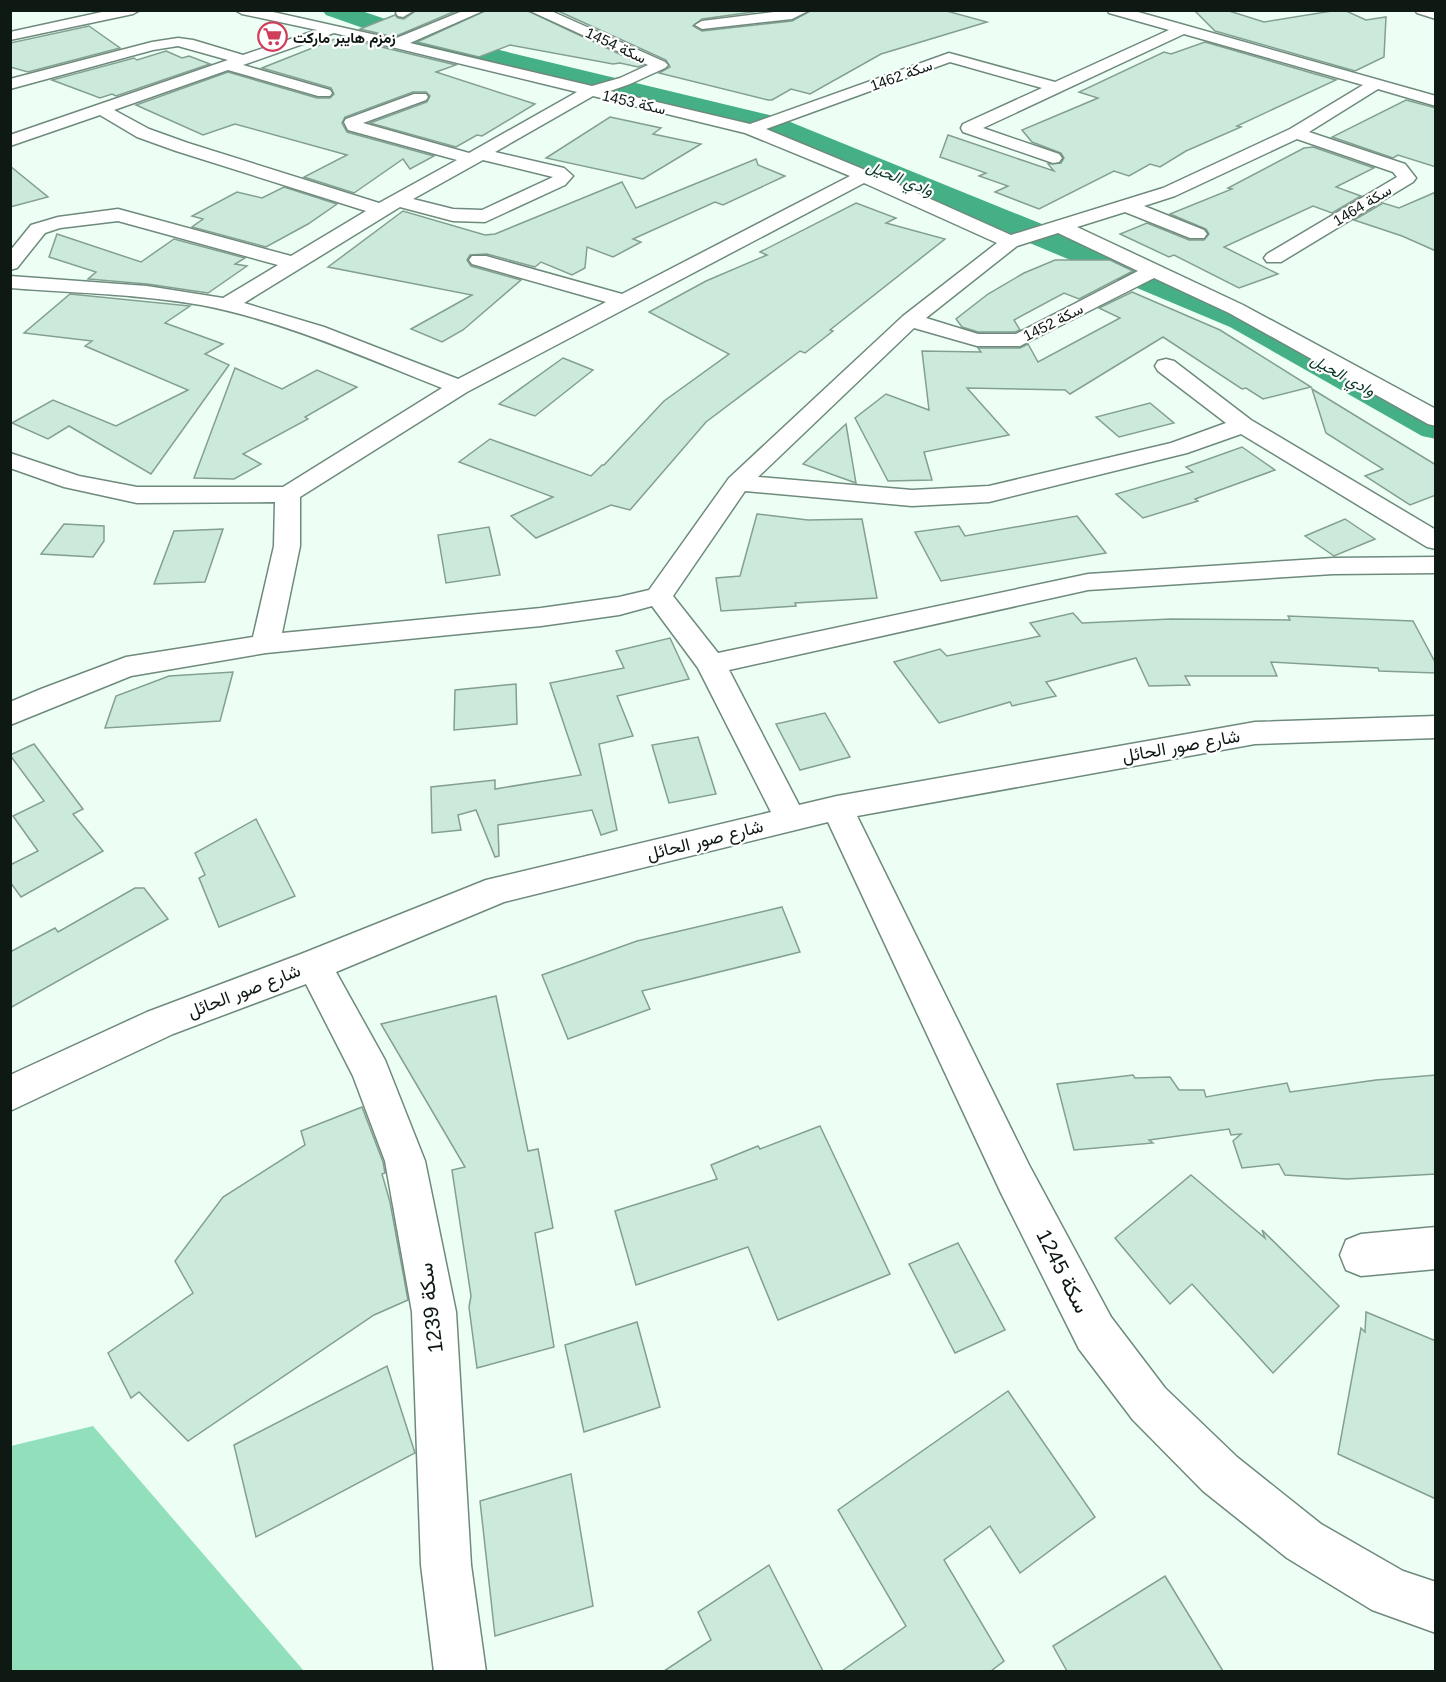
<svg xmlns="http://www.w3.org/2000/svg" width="1446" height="1682" font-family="Arial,Vazirmatn,sans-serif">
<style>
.green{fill:#92dfbb}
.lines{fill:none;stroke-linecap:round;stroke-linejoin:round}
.river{fill:#45b085;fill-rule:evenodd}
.building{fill:#cceadb;stroke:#839f90;stroke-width:1.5}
.minor-casing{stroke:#6e8a7c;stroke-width:3}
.minor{fill:#fff;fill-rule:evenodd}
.labels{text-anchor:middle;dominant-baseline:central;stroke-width:4.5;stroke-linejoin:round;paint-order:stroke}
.far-poi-label{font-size:15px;font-weight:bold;fill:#0e1914;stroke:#fff;text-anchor:start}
.far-street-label{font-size:15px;fill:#0e1914;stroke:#fff}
.far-water-label{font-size:16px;font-style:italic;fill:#093827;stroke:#fff}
.street-label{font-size:18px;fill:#0e1914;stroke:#fff}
.near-street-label{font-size:21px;fill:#0e1914;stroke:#fff}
</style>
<rect width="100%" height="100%" fill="#edfff5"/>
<polygon class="green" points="93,1426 304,1671 11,1671 11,1446"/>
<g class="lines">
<polygon class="river" points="322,10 359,10 420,31 778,117 1256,311 1436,410 1436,439 1422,436 1230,327 758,129 403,42 326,15"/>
</g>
<g class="building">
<polygon points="417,10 458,10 394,37 360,29 395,15 398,18 404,19"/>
<polygon points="487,10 526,10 643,65 638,67 620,63 613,64 510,45 479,57 417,42"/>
<polygon points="556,10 768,10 702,19 693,26 702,31 792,21 812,10 943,10 987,22 881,54 810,94 791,89 772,100 768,100 659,73 670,67 666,60"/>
<polygon points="1194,10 1226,10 1264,22 1338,10 1344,10 1366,20 1386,17 1384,57 1355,71 1215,31"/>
<polygon points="89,26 120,48 28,72 10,67 10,43"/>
<polygon points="340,37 456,65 436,72 535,104 482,136 477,135 456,147 370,123 427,102 430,96 426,92 413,92 345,117 342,123 347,132 434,156 410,169 403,159 354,193 304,177 347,155 235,124 203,135 136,105 228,72 317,98 330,98 334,94 331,88 262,68"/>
<polygon points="1205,42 1336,80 1237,126 1241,127 1186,151 1160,167 1150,164 1129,176 1114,171 1039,209 995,192 1008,186 979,176 986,173 940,157 948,135 1054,171 1048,164 1061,163 1064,158 1061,153 1032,142 1022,130 1098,98 1079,92 1164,52 1171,54"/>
<polygon points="166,51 182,58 189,56 210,64 116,96 112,94 100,98 52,80 134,58 137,60"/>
<polygon points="1406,100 1436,108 1436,167 1398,155 1393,158 1332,137"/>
<polygon points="610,117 661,128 653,134 701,144 643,179 546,158"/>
<polygon points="1313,147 1374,168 1336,187 1361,196 1332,213 1313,206 1224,247 1278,274 1239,288 1174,255 1169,257 1120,234 1147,223 1189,240 1204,240 1209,234 1206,229 1170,214 1232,189 1228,188 1304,148"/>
<polygon points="756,159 758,165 785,176 723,205 715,202 633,239 641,242 613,257 587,247 585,268 572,275 541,262 535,267 487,254 470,255 467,260 471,266 521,280 463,330 442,342 411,329 472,295 328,267 403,211 485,235 495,234 622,182 636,208"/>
<polygon points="10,166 48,197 10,207"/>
<polygon points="284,187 337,204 308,224 266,247 192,227 203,219 192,216 237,192 262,198"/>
<polygon points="1436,192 1436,251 1402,236 1354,220 1383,203 1399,208"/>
<polygon points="856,203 896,218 886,223 945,239 830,330 833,331 805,353 800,351 706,422 630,510 611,505 536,538 511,516 553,497 459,462 490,439 591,476 602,465 604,465 664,401 729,354 649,312 706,281 767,255 760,252"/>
<polygon points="57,234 141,262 174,239 245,258 235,264 247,266 208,293 147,284 88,279 96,272 49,257"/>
<polygon points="1055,260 1110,260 1133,271 1079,299 1064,293 1014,320 1020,330 1015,332 978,332 962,327 956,319 988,294 1024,273"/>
<polygon points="1132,292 1220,330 1311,387 1263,399 1246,388 1242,389 1163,337 1070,394 1065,390 967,388 1009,435 924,452 932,480 888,481 855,418 886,394 929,410 922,351 981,352 978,348 1020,348 1028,344 1038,362 1120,318 1099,308"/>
<polygon points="70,294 190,306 165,323 223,344 205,354 229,365 151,474 69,426 48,439 12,423 53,400 116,426 188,390 85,346 92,341 24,333"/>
<polygon points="563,358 593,370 535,416 499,404"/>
<polygon points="235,368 282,389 317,370 357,387 305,417 308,419 243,454 261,464 234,479 194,478"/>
<polygon points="1312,389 1436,465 1436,495 1410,505 1365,476 1383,469 1326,433"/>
<polygon points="1150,403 1174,423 1119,437 1096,417"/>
<polygon points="846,424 856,483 803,464"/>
<polygon points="1242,447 1275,470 1195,499 1198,501 1143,518 1116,494 1193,472 1186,467"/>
<polygon points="757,514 808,520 862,519 877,598 795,603 796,606 721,611 716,578 740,576"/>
<polygon points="1077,516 1106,553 941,581 915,532 959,526 965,536"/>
<polygon points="1345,519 1375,539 1334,556 1305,536"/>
<polygon points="64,524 104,526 104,541 93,557 41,554"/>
<polygon points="489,527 500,575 446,583 438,535"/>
<polygon points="223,529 205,582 154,584 174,531"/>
<polygon points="1073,613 1082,623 1171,619 1290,620 1288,616 1413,621 1436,664 1436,673 1379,671 1378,668 1271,662 1277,676 1185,676 1190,685 1149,686 1136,658 1046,682 1056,696 1012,706 1010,702 939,723 894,662 940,649 947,656 1040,636 1030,623"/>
<polygon points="670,638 689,679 617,696 633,736 599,744 617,830 601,835 592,810 498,825 499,856 495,857 476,810 458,815 461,830 432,833 431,787 495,780 495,789 581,775 550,683 624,668 616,651"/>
<polygon points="233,672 220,721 105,728 116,696 169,676"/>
<polygon points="516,684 517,724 454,730 455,690"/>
<polygon points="825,713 850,757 800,770 776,724"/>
<polygon points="698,737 716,794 669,803 652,745"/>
<polygon points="34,744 83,809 73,814 103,851 21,897 10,882 10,865 38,851 13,816 44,801 10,755"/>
<polygon points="256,819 295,896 219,927 199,878 205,875 195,853"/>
<polygon points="135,888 144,888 168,919 10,1008 10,952 55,928 58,932"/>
<polygon points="782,907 800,952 642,991 650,1009 568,1039 542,975 637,941"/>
<polygon points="496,996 528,1151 538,1149 553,1228 535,1233 554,1347 477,1368 469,1307 471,1296 452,1170 465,1167 381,1024"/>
<polygon points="1133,1075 1135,1078 1170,1077 1179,1090 1204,1090 1206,1097 1287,1083 1290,1092 1376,1080 1436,1075 1436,1174 1347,1179 1285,1175 1279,1164 1242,1168 1233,1141 1241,1134 1231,1135 1229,1129 1149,1140 1153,1143 1074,1150 1057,1084"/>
<polygon points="362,1107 383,1162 385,1173 382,1174 390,1202 408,1300 374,1315 188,1441 139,1392 131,1398 108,1353 193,1293 175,1261 223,1197 305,1145 301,1131"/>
<polygon points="820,1126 890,1274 778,1320 748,1247 636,1285 615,1211 717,1179 711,1165 758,1146 760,1149"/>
<polygon points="1191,1175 1265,1238 1262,1230 1339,1306 1273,1373 1192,1284 1170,1304 1115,1238"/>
<polygon points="958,1243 1005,1330 955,1353 909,1264"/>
<polygon points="1366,1312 1436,1341 1436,1499 1338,1454 1361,1328 1365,1332"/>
<polygon points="637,1322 660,1407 584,1432 565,1345"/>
<polygon points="387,1366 415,1453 256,1537 234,1445"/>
<polygon points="1008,1391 1095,1517 1020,1573 990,1526 944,1560 1004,1661 991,1671 842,1671 906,1626 838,1510"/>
<polygon points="571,1474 593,1606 495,1636 480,1501"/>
<polygon points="769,1565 823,1671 664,1671 711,1640 698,1612"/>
<polygon points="1165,1576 1223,1671 1067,1671 1053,1646"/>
</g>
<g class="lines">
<defs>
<g id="minor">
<polygon points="111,10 140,10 133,14 10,40 10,32"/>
<path d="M235,10h29l130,29 71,-29h20l-75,33 182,43 28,-8 28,-13 -120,-55h21l116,52 3,3 -3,3 -35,16 -20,7 140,33 199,-71 106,29 114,-52 -60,-17 -2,-3h24l305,86v10l-58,-17 -69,43 96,32 11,14 -3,4 -132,80h-14l-3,-4 3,-4 130,-77 -4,-5 -96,-33 -122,57 -31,10 60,24 3,4 -3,4h-14l-65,-26 -48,15 166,78 193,104v17l-8,-2 -199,-111 -75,-35 -134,68h-43l-63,-18 -156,149 154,13 77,-4 182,-43 55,-20 -68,-52 -3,-5 3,-5 8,-2 8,2 77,59 185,110v19l-9,-2 -186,-113 -54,19 -198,49 -77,4 -167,-15 -72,105 45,57 370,-79 245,-16 103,-1v16l-103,1 -245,16 -359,80 70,135 38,-9 418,-74 181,-6v22l-181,6 -398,72 172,349 82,152 54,71 72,69 84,67 82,47 33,11v51l-64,-23 -85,-52 -84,-67 -70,-71 -54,-71 -78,-156 -173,-371 -324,80 -168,70 49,88 40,101 31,151 15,253 15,107h-52l-13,-107 -9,-253 -27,-151 -32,-85 -47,-92 -133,50 -163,77v-36l137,-63 154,-58 185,-74 285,-68 -73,-144 -46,-62 -33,9 -78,11 -275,27 -135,23 -121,49v-23l31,-13 85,-32 127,-20 21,-91 1,-44 -138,1 -73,-16 -54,-19v-15l69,23 58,11h146l159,-99c-79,-31 -158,-67 -241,-83 -63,-11 -127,-12 -191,-17v-12l137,10 76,12 55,-33 -160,-44 -58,7 -15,5 -28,35 -7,2v-19l21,-26 27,-8 60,-8 173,47 75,-45 -190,-60 -39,-14 -37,-22 -90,31v-11l218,-75 -50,-14 -25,4 -143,39v-10l142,-37 26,-4 15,2 50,15 74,-25 -75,-16zM334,33l243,59 -108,61 -106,-30 63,-23 2,-3 -2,-3h-12l-68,25 -2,3 4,8 109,30 -78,43 -191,-60 -39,-14 -35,-19 114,-40 90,26h12l2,-3 -2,-3 -87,-25zM1184,34l179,51 -73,44 -127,59 -152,47 -141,-63 -104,-43 184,-67 92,26 -79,36 -2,4 2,4 90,31 6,-1 3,-4 -3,-4 -76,-26zM593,96l152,37 105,43 -228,118 -136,-38h-14l-3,4 3,4 134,38 -148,77 -134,-52 -80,-24 156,-96 53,14 32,1 80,-37 8,-9 -9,-8 -69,-16zM483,160l70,17 -71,33 -29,-1 -40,-10zM864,183l133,60 -94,73 -174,162 -80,112 -30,7 -78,11 -259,25 18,-87v-49l167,-105zM1058,233l80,38 -122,63h-38l-52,-16 91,-72z"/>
<polygon points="398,10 415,10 403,17 398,16 396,13"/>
<polygon points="790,10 810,10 792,19 702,29 695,25 702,21"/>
<polygon points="1415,10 1436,10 1436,19 1417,13"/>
<polygon points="1436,1227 1436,1269 1361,1276 1346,1270 1340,1255 1346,1240 1361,1234"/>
</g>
</defs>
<use href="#minor" class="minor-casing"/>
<use href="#minor" class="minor"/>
</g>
<defs>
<symbol id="supermarket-ring" viewBox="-11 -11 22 22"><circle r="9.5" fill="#fff" stroke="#cf3f5b" stroke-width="1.5"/><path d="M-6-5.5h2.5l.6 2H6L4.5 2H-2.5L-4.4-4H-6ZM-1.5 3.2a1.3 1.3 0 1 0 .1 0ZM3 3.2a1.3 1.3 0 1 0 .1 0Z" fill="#cf3f5b"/></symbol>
</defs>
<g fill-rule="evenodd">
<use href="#supermarket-ring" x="256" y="20" width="33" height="33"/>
</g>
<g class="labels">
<g class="far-poi-label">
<text x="293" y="37">زمزم هايبر ماركت</text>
</g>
<g class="far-street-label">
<text transform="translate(616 45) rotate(25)">سكة 1454</text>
<text transform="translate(901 75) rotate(-20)">سكة 1462</text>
<text transform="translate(634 102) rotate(13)">سكة 1453</text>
<text transform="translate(1362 205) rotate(-31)">سكة 1464</text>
<text transform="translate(1053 322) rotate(-27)">سكة 1452</text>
</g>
<g class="far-water-label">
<text transform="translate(900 178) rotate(22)">وادي الحيل</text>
<text transform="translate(1343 375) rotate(29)">وادي الحيل</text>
</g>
<g class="street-label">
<text transform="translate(1181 746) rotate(-10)">شارع صور الحائل</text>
<text transform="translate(705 840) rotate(-14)">شارع صور الحائل</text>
<text transform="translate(244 991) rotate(-21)">شارع صور الحائل</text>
</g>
<g class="near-street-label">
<text transform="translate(1063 1271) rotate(63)">سكة 1245</text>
<text transform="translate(430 1308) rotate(-97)">سكة 1239</text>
</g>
</g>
<rect width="1446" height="1682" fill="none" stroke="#0e1914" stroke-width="24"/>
</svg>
